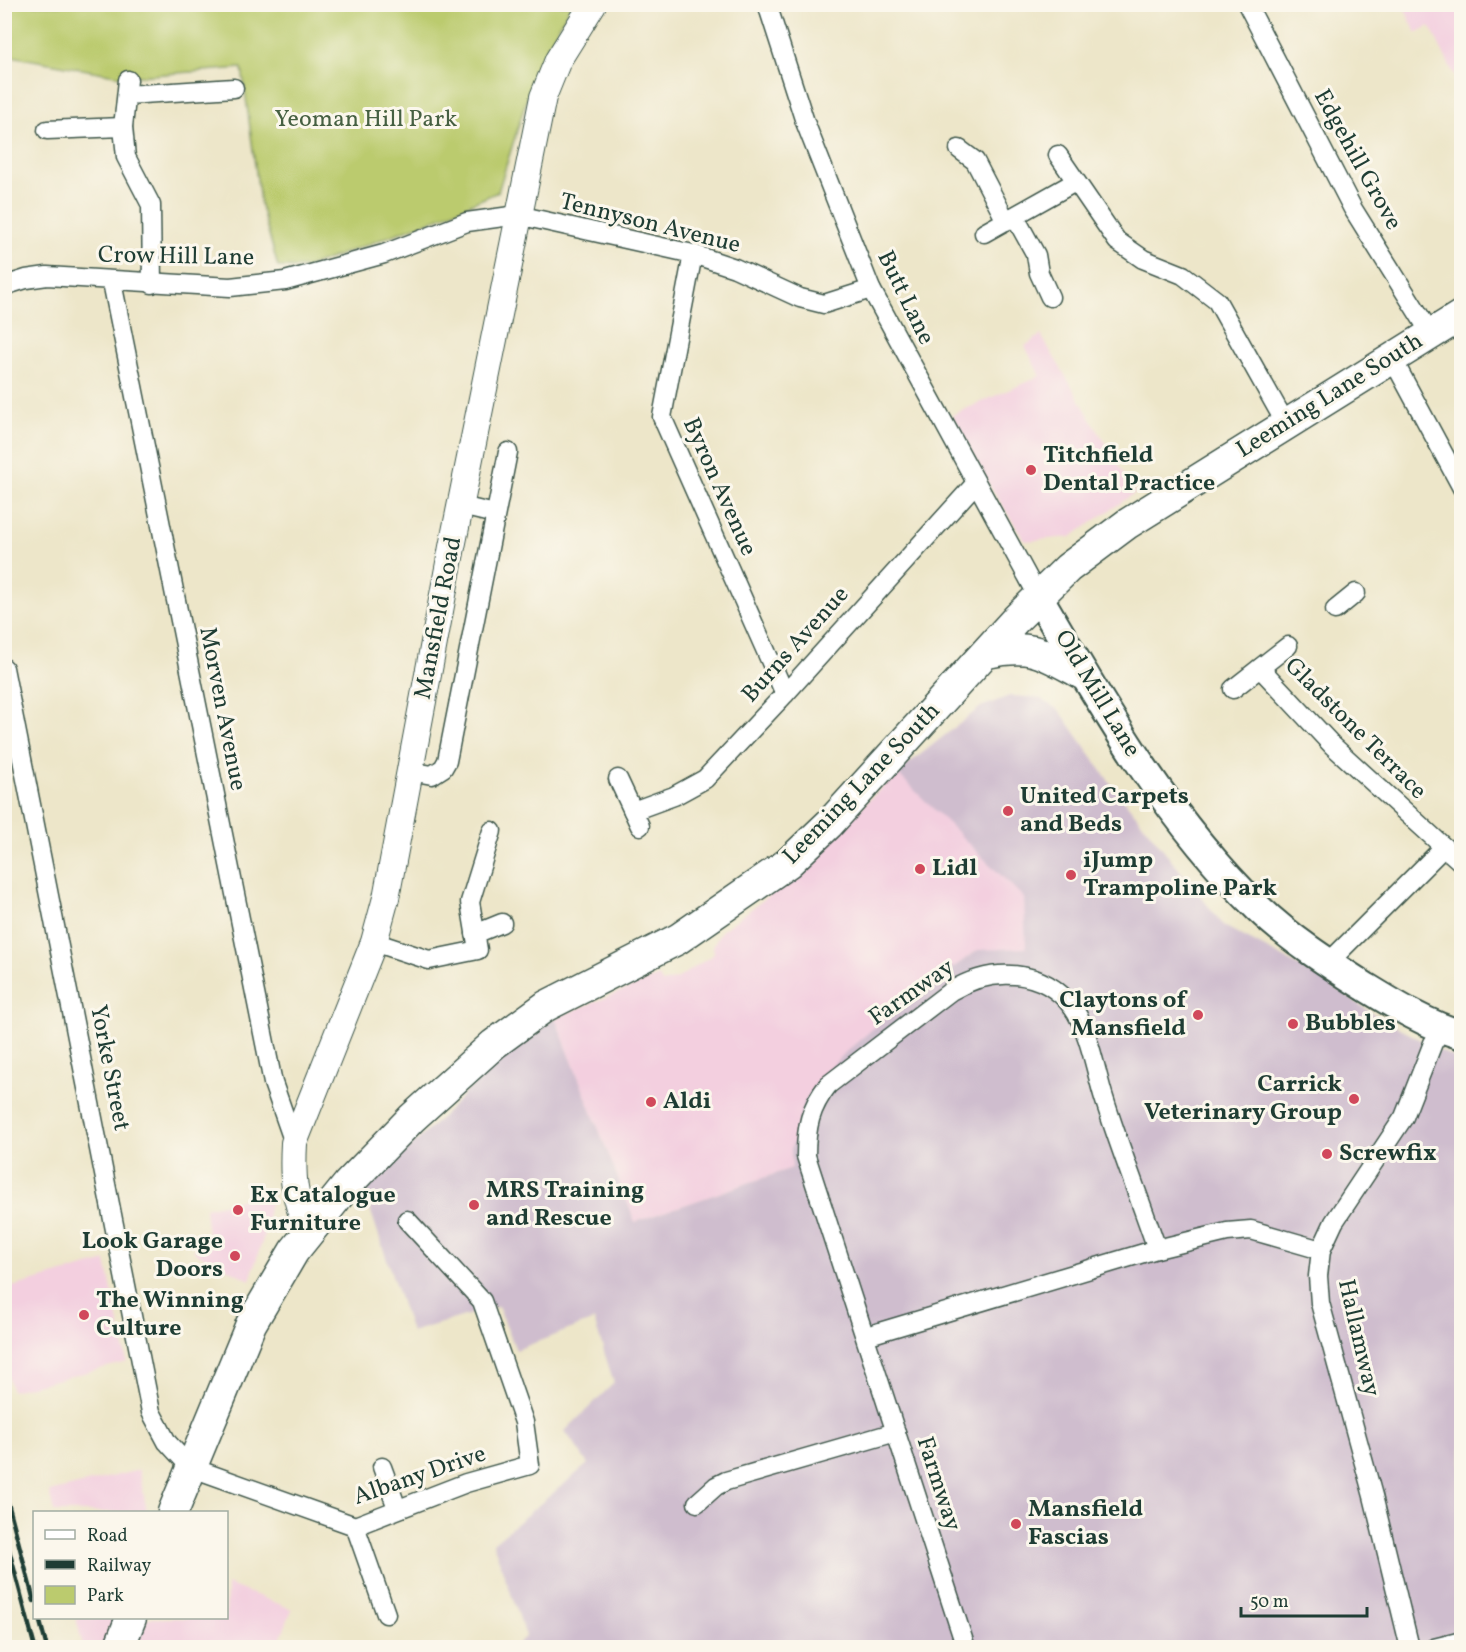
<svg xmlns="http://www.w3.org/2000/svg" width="1466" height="1652" font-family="Vollkorn,serif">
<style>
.built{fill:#f3cfdf}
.industrial{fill:#cfbdce}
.green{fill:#bbcb6e;stroke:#6d8451;stroke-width:1.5}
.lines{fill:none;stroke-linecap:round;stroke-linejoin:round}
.minor-casing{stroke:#3e564a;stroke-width:21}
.secondary-casing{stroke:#3e564a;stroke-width:28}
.primary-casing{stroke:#3e564a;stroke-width:32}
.trunk-casing{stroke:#3e564a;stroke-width:33}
.minor{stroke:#fff;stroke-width:18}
.secondary{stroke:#fff;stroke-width:26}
.primary{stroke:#fff;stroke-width:28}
.trunk{stroke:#fff;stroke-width:30}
.rail{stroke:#1f3d34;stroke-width:4.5}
.poi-dot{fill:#d1495b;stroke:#fbf7ec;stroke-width:2}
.labels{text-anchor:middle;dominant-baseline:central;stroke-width:6;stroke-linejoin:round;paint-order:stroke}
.park-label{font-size:24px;fill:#466042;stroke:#fbf7ec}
.street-label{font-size:24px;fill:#1f3d34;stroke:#fbf7ec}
.poi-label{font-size:24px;font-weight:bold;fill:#1f3d34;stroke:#fbf7ec;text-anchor:start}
</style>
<rect width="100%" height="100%" fill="#fbf7ec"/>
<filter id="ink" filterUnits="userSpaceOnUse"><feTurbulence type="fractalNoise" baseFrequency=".0167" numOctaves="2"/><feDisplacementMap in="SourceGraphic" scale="12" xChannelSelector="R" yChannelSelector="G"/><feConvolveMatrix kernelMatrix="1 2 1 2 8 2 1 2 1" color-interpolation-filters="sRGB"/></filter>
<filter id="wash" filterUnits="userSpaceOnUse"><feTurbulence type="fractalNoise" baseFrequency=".008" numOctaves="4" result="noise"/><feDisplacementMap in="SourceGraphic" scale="24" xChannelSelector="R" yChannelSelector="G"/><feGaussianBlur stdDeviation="1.35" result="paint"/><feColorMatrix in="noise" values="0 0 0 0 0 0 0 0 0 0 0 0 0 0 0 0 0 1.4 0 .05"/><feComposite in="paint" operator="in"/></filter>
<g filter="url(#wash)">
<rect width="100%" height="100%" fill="#ede6c9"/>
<g class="built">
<polygon points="1403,5 1461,5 1461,89 1430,26 1416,33"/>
<polygon points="1041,335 1135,493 1071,537 1025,541 988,483 952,415 1040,376 1025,346"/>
<polygon points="1010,696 1039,698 1060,711 1108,780 1224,926 1196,952 978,950 954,967 944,970 791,1149 792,1168 635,1222 555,1018 659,976 662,983 677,979 714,954 713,946 721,931 770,895 897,773 981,707"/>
<polygon points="272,1192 263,1239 250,1280 194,1252 195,1241 208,1239 205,1208"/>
<polygon points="106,1261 127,1362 12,1391 5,1365 5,1289"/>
<polygon points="139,1470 147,1512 54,1512 49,1492"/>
<polygon points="227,1584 292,1609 277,1648 83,1647 76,1618 226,1618"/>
</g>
<polygon class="industrial" points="1010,696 1039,698 1060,711 1108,780 1224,926 1314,974 1369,1011 1433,1047 1455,1058 1461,1058 1461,1647 514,1647 526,1636 493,1543 588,1464 565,1431 614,1383 594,1320 516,1350 498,1306 411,1332 364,1191 442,1117 503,1054 555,1018 635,1222 792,1168 791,1149 803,1104 819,1079 848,1050 944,969 954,967 978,950 1026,948 1024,898 897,773 981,707"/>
<polygon class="green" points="9,5 571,5 537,66 498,192 436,219 305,268 278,267 260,202 242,68 126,77 5,55"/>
</g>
<g filter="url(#ink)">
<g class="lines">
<defs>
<g id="minor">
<polyline points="767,4 805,122 871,289 1038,596"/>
<polyline points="1247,4 1353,209 1431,334"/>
<polyline points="128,80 123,127 126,157 151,205 152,284"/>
<polyline points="127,95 234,88"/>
<polyline points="47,130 123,127"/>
<polyline points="959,149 975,161 1006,221"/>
<polyline points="1058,155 1117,241 1143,259 1183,275 1217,301 1286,424"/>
<polyline points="1015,217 1036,255 1039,273 1050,297"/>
<polyline points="984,233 1075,182"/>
<polyline points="693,254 662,417 785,694"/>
<polyline points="112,282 273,1083 294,1143"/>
<polyline points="4,286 26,279 47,276 230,287 285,281 384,254 467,222 518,215 693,254 735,268 800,298 824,304 871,289"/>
<polyline points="1392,358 1462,488"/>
<polyline points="461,506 495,514"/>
<polyline points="1335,610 1356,593"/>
<polyline points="4,668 151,1412 167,1442 190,1467 355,1526 466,1483 530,1465 524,1422 482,1301 407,1220"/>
<polyline points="1260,668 1333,746 1444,847"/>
<polyline points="1233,689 1288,646"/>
<polyline points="410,771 432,775 443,768 447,761 508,452"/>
<polyline points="618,779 640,826"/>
<polyline points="633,811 674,796 705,779 785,694 975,484"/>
<polyline points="475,934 502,923"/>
<polyline points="374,942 429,960 478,950 470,902 492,831"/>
<polyline points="1328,963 1444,847 1462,863"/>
<polyline points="866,1336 1157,1249"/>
<polyline points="382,1467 397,1508"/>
<polyline points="697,1503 716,1486 726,1481 896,1432"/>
<polyline points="355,1526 386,1614"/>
<path d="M966,1648l-160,-492c0,-29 4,-48 22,-71l123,-94c40,-24 92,-24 122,17 16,22 23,65 31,90 16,51 36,101 53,151l70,-17 24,-2 70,20"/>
<polyline points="1410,1648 1373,1496 1320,1303 1318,1276 1321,1250 1334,1222 1404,1117 1433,1043 1442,1029"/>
<polyline points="1434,1648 1462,1641"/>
</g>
<path id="secondary" d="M308,1231c-14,-34 -16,-51 -14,-88l80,-201 12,-44 66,-351 91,-450 15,-37 35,-56"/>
<path id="primary" d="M1038,596c65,111 127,221 220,312 31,30 70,55 106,78 31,19 63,39 98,49"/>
<g id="trunk">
<path d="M987,653c45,-10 56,0 95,21"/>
<polyline points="173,1512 251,1324 294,1251 348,1184 412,1118 494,1044 546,1006 678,939 788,863 829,824 1016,619 1068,568 1127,524 1462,315"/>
<polyline points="119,1648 131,1618"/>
</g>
</defs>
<use href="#minor" class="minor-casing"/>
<use href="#secondary" class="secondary-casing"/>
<use href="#primary" class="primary-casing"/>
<use href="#trunk" class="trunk-casing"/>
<use href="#minor" class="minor"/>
<use href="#secondary" class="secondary"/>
<use href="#primary" class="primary"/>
<use href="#trunk" class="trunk"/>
<g class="rail">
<polyline points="4,1488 34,1601"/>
<polyline points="4,1531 35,1648"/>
<polyline points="39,1618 47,1648"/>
</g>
</g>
</g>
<g class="poi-dot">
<circle cx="1031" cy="470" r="6"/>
<circle cx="1008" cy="811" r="6"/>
<circle cx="920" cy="869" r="6"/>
<circle cx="1071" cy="875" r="6"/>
<circle cx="1198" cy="1015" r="6"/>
<circle cx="1293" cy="1024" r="6"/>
<circle cx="1354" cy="1099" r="6"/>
<circle cx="651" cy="1102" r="6"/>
<circle cx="1327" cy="1154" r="6"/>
<circle cx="474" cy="1205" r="6"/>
<circle cx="238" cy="1210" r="6"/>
<circle cx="235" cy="1256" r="6"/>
<circle cx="84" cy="1315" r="6"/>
<circle cx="1016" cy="1524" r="6"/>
</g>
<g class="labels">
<g class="park-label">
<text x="366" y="120">Yeoman Hill Park</text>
</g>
<g class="street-label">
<text transform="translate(1357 160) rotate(61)">Edgehill Grove</text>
<text transform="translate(650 224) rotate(14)">Tennyson Avenue</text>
<text transform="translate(176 257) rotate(1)">Crow Hill Lane</text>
<text transform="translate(905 298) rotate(64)">Butt Lane</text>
<text transform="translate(1330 396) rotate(-32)">Leeming Lane South</text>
<text transform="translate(719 487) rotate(66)">Byron Avenue</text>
<text transform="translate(439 618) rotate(-79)">Mansfield Road</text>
<text transform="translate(796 645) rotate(-48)">Burns Avenue</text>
<text transform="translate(1097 694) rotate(59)">Old Mill Lane</text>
<text transform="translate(222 709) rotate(79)">Morven Avenue</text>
<text transform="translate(1355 729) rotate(45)">Gladstone Terrace</text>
<text transform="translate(862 784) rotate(-46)">Leeming Lane South</text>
<text transform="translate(912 993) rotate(-35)">Farmway</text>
<text transform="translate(109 1068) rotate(79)">Yorke Street</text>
<text transform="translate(1358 1338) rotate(77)">Hallamway</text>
<text transform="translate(420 1476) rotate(-19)">Albany Drive</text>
<text transform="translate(938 1484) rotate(72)">Farmway</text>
</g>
<g class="poi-label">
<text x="1043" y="456">Titchfield<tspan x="1043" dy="28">Dental Practice</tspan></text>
<text x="1020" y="797">United Carpets<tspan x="1020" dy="28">and Beds</tspan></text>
<text x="1083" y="861">iJump<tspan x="1083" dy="28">Trampoline Park</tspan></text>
<text x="932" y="869">Lidl</text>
<text x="1186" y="1001" text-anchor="end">Claytons of<tspan x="1186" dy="28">Mansfield</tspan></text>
<text x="1305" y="1024">Bubbles</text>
<text x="1342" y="1085" text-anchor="end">Carrick<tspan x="1342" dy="28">Veterinary Group</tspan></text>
<text x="663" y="1102">Aldi</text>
<text x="1339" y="1154">Screwfix</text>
<text x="486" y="1191">MRS Training<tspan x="486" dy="28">and Rescue</tspan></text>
<text x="250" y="1196">Ex Catalogue<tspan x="250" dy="28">Furniture</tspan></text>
<text x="223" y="1242" text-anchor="end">Look Garage<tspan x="223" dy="28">Doors</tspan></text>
<text x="96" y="1301">The Winning<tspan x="96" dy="28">Culture</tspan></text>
<text x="1028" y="1510">Mansfield<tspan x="1028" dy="28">Fascias</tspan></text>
</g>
</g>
<rect width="1466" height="1652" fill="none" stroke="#fbf7ec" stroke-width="24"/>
<rect x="33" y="1511" width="195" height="108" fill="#fbf7ec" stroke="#a3ada2" stroke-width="1.5"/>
<rect x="45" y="1530" width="30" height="9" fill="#ffffff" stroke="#a3ada2" stroke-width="1.5"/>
<text x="87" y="1541" font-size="18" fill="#1f3d34">Road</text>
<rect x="45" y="1560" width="30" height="9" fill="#1f3d34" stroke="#a3ada2" stroke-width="1.5"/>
<text x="87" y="1571" font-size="18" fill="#1f3d34">Railway</text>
<rect x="45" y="1586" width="30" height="18" fill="#bbcb6e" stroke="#a3ada2" stroke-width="1.5"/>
<text x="87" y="1601" font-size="18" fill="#1f3d34">Park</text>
<path d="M1241 1607v9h126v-9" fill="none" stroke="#1f3d34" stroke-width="3"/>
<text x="1250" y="1607" font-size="18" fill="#1f3d34" stroke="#fbf7ec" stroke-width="4.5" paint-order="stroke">50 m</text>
</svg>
